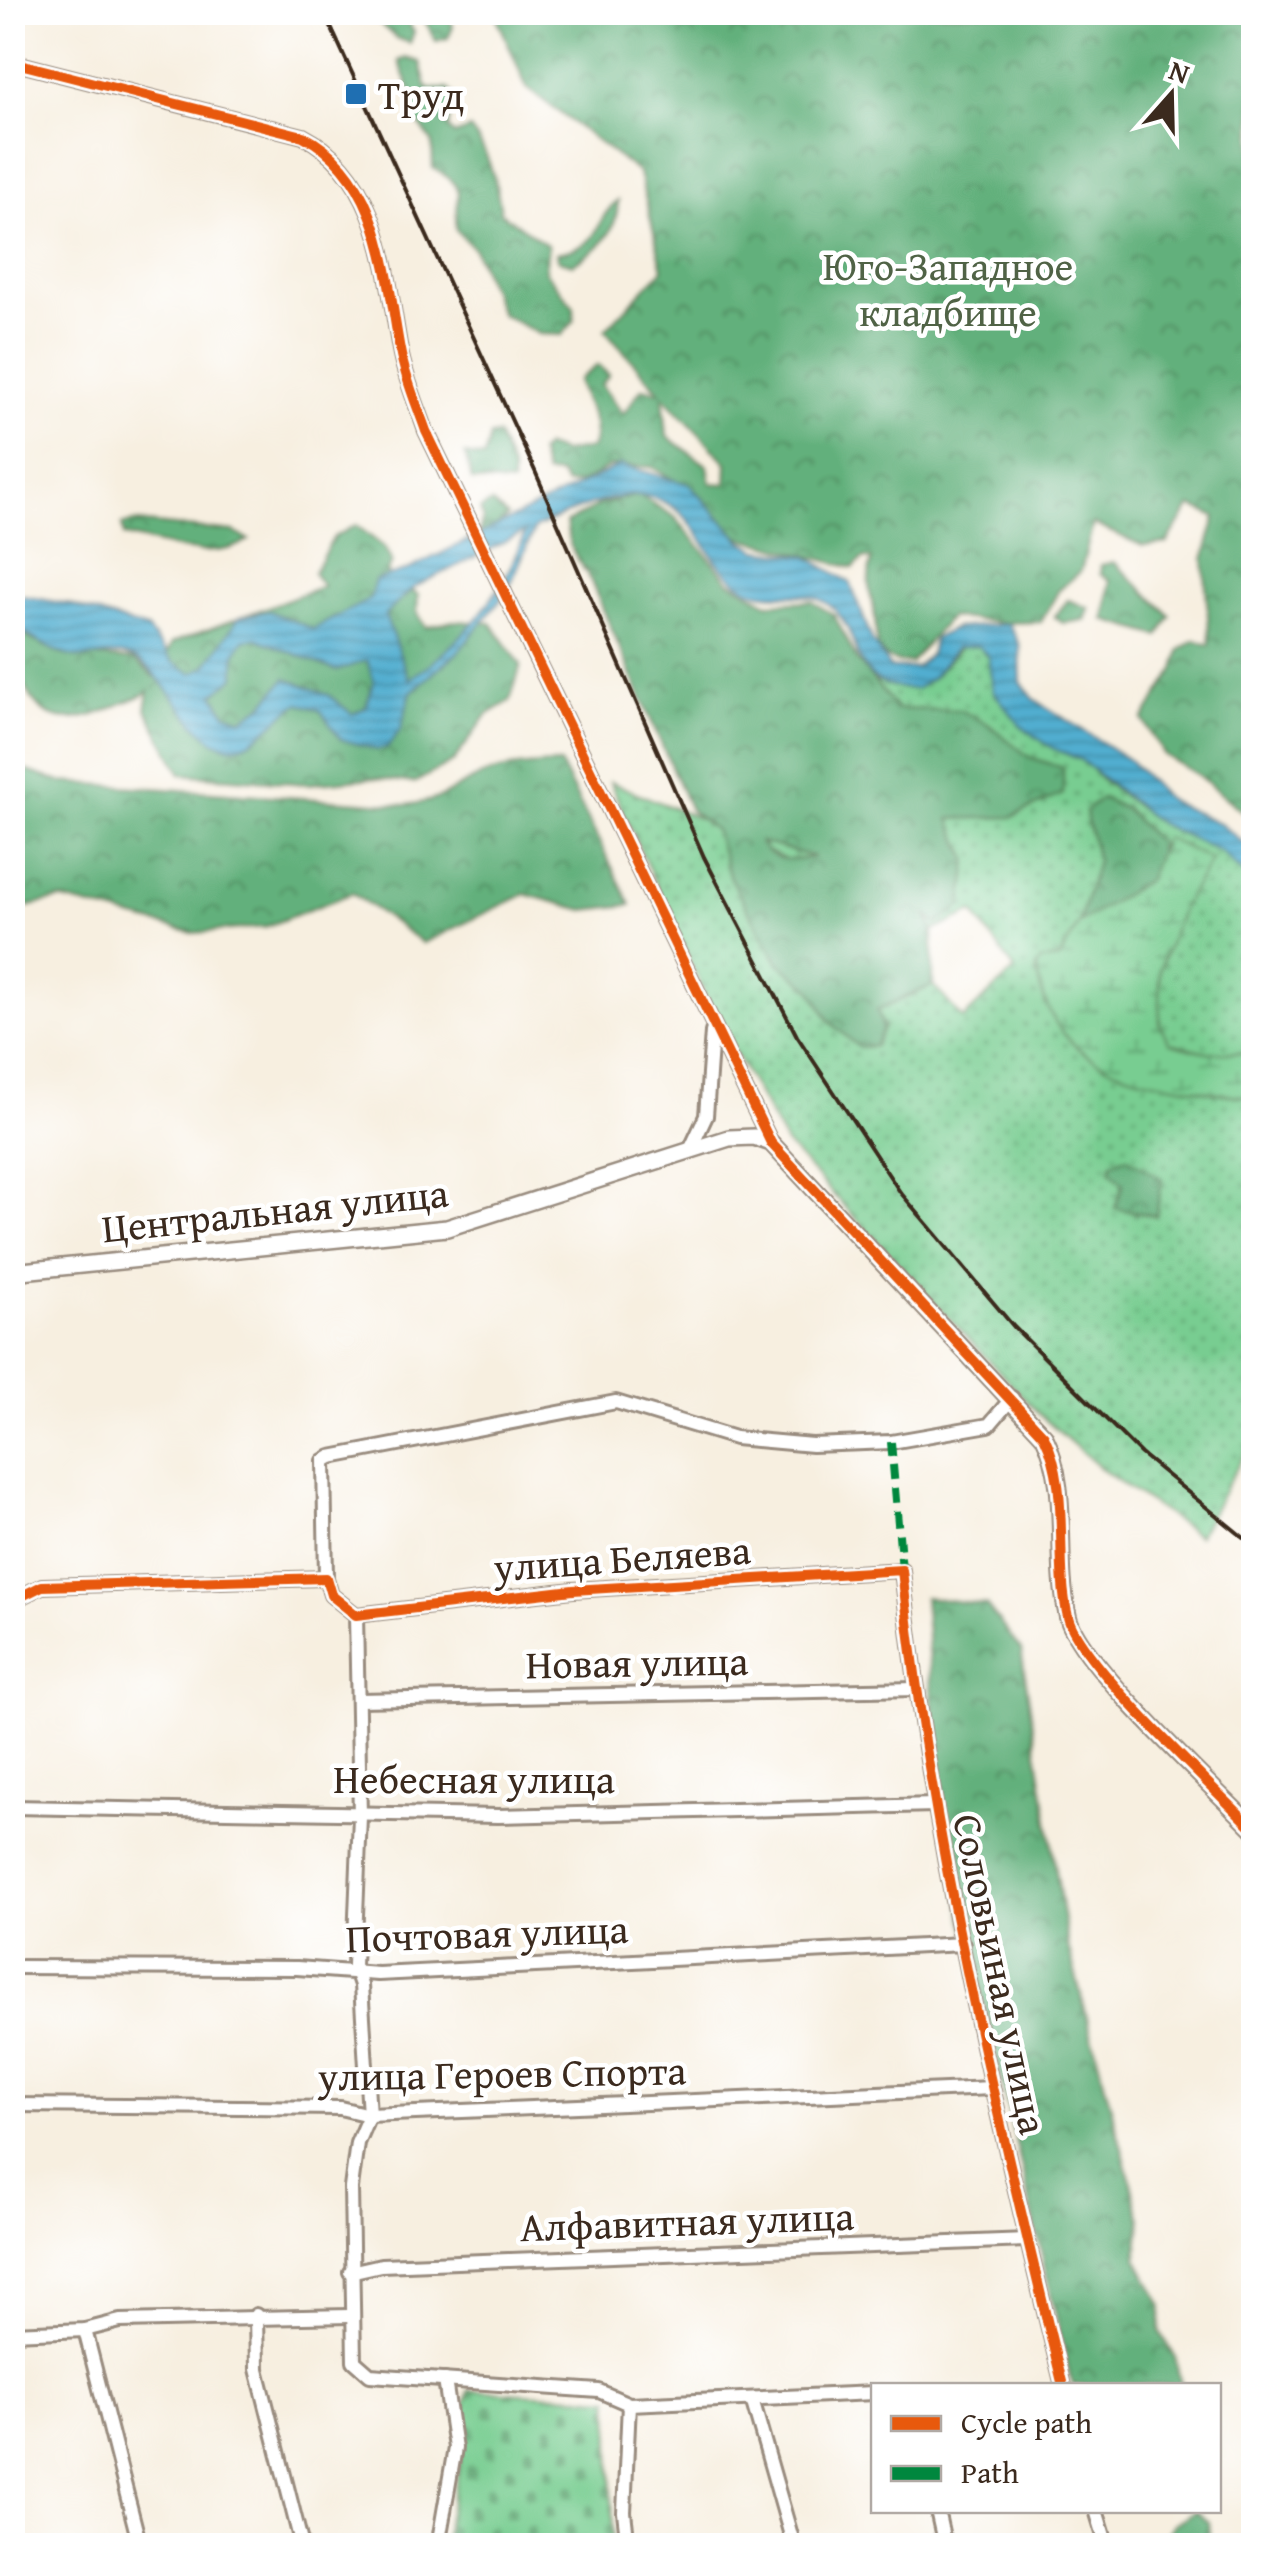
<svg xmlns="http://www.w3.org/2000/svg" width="1266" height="2558" font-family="'Gentium Book Plus',serif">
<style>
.grass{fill:url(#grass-dots);stroke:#5a7c58;stroke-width:2.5}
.forest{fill:url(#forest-crowns);stroke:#4e6d4c;stroke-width:2.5;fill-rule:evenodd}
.wetland{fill:url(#wetland-marsh);stroke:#5a7c58;stroke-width:2.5}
.cemetery{fill:url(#cemetery-stones);stroke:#5a7c58;stroke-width:2.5}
.water{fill:url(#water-rules);stroke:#466c77;stroke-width:2.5;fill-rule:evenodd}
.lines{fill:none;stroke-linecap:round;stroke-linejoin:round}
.minor-casing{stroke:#998c7f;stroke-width:18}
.tertiary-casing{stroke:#998c7f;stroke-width:20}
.minor{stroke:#fff;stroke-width:12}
.tertiary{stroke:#fff;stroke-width:15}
.rail{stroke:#3b2a1e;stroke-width:4}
.quiet{stroke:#00873e;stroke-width:8;stroke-dasharray:15 8;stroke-linecap:butt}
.cycleway-casing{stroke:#fff;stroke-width:16}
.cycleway{stroke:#e8590c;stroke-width:10}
.poi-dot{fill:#1f6fb2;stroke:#fff;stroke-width:4}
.labels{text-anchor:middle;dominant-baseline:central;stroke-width:9;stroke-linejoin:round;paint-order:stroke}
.poi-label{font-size:40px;fill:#3b2a1e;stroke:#fff;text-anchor:start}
.park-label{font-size:40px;fill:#506346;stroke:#fff}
.street-label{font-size:40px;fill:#3b2a1e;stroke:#fff}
</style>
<defs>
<pattern id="grass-dots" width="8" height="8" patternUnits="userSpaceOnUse" patternTransform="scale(2.5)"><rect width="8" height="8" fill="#78cd91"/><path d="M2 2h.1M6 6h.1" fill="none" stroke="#64a776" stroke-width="1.8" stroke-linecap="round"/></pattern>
<pattern id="forest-crowns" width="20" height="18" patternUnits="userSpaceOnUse" patternTransform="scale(2.5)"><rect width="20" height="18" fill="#62b07b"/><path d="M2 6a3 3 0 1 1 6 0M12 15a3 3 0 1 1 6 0" fill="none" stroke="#528f64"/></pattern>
<pattern id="wetland-marsh" width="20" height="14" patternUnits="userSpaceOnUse" patternTransform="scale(2.5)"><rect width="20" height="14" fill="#78cd91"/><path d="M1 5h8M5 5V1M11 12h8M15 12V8" fill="none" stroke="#64a776"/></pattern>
<pattern id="cemetery-stones" width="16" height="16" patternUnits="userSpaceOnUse" patternTransform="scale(2.5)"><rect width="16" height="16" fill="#78cd91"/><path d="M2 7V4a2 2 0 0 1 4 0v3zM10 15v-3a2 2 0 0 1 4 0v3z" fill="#64a776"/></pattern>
<pattern id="water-rules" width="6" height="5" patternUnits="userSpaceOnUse" patternTransform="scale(2.5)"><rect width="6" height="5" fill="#51aed0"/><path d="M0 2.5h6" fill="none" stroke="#448ea8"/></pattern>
</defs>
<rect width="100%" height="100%" fill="#fff"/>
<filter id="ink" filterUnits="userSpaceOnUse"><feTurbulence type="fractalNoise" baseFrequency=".01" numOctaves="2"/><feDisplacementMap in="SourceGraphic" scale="20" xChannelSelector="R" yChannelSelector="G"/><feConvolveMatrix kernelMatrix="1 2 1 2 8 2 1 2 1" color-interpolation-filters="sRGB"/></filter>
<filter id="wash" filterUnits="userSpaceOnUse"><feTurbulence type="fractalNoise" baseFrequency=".0048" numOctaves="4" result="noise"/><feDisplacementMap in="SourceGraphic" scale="40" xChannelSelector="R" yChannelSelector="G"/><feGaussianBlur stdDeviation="2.25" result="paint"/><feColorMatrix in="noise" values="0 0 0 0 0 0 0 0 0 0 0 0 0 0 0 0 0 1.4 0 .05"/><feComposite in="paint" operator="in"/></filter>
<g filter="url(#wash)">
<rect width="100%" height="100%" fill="#f7efe0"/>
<polygon class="grass" points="963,644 978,646 1101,779 1158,823 1220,851 1253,884 1253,1439 1198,1536 1104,1471 1041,1416 786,1144 715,1017 610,782 713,824 730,878 778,962 812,989 830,1022 883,1028 877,1011 933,985 963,1019 1015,970 973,912 933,931 917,893 824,856 788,861 764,850 727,809 879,681 893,685 931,679"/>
<g class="forest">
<polygon points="385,12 401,13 414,32 410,43 396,38 379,23"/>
<polygon points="421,13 449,14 453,27 448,38 436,41"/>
<path d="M495,13h758v807l-54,-44 -35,-21 -21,-35 32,-51 5,-19 15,-10 15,5 -6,-86 12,-42 -25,-11 -24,37 -24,3 -50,-22 -12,47 -22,19 -18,32 -38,1 -53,-6 -40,46c-44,-1 -30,-30 -37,-57 -5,-16 -6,-30 -1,-47l-8,-1 -11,10 -115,-31 -40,-44 -47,-26 -41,-1 -28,17 -16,2 -6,-10 -15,-1 -6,-21 6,-6 18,6 28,-5c12,-26 -9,-44 -13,-68l20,-15 11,10 -8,10 22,29 19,-26 18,4 -55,-62 58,-61 -24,-96 -112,-85zM663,396l64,67 -1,21 -15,-1 -3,-17 -41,-30z"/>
<path d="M406,58l14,4 7,27h21l6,6 -6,33 6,7 16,-6c19,21 27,56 31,84l47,32 -3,26 29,36v14l-12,14 -23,-1 -38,-20 -27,-65 -18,-19c-1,-35 14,-42 -23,-62l-1,-26 -20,-28 -1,-23 -12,-30z"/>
<path d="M618,201c-1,33 -18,48 -45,63l-15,-4 -2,-7c52,-8 34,-32 62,-52z"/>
<polygon points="497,435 512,471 512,484 472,481 465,455 484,458 490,436"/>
<path d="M639,495l36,22 54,64 39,22 43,-2 23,14 23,45 40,49 63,1 28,14 41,33 34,11v26l-52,23 -61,2 18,41 -6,46 -25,18 -10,-8 6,15v54l-56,25 6,18 -8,18 -17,1 -28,-25 -19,-33 -33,-27 -48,-84 -15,-48 -25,-20 -101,-233 -19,-31 -4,-23 35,-19zM760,842h1l53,15c-19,4 -43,6 -54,-15z"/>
<polygon points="491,503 507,516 488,535 479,532 483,518 480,510"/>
<path d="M135,522l99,10 15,8c-37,24 -85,4 -125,-4l-2,-11z"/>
<path d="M356,525l28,22 8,15 -5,11 31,22 -1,17 9,15 27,-6 38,2 30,42 -11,36 -23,14 -33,46 -40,22 -41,-5 -66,6 -126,-10 -35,-65 3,-18c-10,8 -23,10 -35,16 -73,34 -95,-8 -99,-76l46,23 73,6 21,17 17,-34 151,-57 -10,-13 21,-36z"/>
<polygon points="1114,562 1171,616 1159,636 1105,620 1110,580 1100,574 1101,565"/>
<polygon points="1068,600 1089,608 1086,620 1063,623 1054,617"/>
<path d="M560,764l71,141 -47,5 -59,-16 -102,49 -71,-50 -87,34 -72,6 -133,-34 -47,11v-144l48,16 344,23c43,-5 40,-13 74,-28 25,-11 54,-12 81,-13z"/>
<polygon points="1102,798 1125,809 1158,842 1161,889 1079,923 1097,861 1085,811"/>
<polygon points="1127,1157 1162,1179 1156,1216 1115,1208 1123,1184 1110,1170 1112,1162"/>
<polygon points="924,1597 986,1605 1021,1650 1068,1946 1141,2220 1137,2258 1162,2305 1160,2331 1175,2357 1181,2385 1072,2385 954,1877 936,1755"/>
<polygon points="1195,2511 1209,2522 1211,2545 1160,2545 1173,2524"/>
</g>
<path class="wetland" d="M1164,837l47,23 -29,47 -22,62v56l10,18 36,9 47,1v43c-19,2 -41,-5 -61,-8 -80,-13 -141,-30 -156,-121l5,-6 18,-2 20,-36 69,-43z"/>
<path class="cemetery" d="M469,2390l141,8 3,147 -169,1c1,-31 13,-56 16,-86 3,-26 0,-45 9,-70z"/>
<path class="water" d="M621,465l68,19 51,55 18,11 48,6 44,26 22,58 18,28h26l14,-14 4,-15 20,-11 55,-4 11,21 1,37 13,17 95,61 40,41 50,22 34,27v34l-33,-33 -62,-28 -77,-63 -29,-12 -31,-22 -28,-35 -5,-35 -10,-10 -22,2 -25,31 -15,10c-68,0 -51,-46 -80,-78 -23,-25 -52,-11 -80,-19 -26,-8 -44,-36 -58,-58 -42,-68 -109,-29 -163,-6l-28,64 -50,61 -46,39 -10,37 -13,18 -11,3 -37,-11 -19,-28 -21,-8c-20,11 -34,32 -55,41 -45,21 -77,-78 -117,-88 -13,-4 -32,2 -46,2 -26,-2 -47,-19 -69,-32l-1,-32 56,10 79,25 26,33 19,11 14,-7 33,-49 30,-6 44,18 57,-30 5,-19 30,-9zM525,532c-20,60 -63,112 -116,147l-24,-64 28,-27zM255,638l82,33 30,-11 7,22 -8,25 -14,7 -23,-19 -43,-17 -22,26 -22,15 -16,-6 -12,-19 21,-17v-23l9,-14z"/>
</g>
<g filter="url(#ink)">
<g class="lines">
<defs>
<g id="minor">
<path d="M12,62l291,74c78,40 83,137 97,214 5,28 17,55 26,81l345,712"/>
<polyline points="690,1150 706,1116 712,1032"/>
<polyline points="326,1578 324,1461 331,1457 616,1402 735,1438 812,1445 891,1442 989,1425 1012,1398"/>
<path d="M12,1601l30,-15 284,-8 5,17 25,20 217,-25 329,-20c30,276 95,547 161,816"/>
<polyline points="356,1615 360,1816 354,1965 361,1985 369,2115 357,2143 351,2188 354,2361 370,2375 599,2391 629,2404"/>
<polyline points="359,1700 917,1689"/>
<polyline points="12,1807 498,1816 935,1805"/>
<polyline points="12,1967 297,1968 378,1974 963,1944"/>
<polyline points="12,2105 340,2108 369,2115 992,2088"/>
<polyline points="350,2272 381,2265 1027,2240"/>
<polyline points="256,2315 257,2369 302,2546"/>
<polyline points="85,2330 140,2546"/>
<polyline points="12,2333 85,2330 120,2321 350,2316"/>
<polyline points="752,2399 794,2546"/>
<polyline points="629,2404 874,2393"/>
<polyline points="937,2510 945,2546"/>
<polyline points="1096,2510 1107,2546"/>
<polyline points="438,2546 455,2448 445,2380"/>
<polyline points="628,2546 624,2512 629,2404"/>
</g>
<path id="tertiary" d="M12,1272l435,-44 282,-90 25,-1 17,6 273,293c27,54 10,123 24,181 11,45 146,171 186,212"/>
</defs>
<use href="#minor" class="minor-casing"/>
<use href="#tertiary" class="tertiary-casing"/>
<use href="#minor" class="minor"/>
<use href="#tertiary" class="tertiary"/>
<polyline class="rail" points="324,12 535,471 704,857 797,1036 900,1192 1014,1327 1141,1454 1254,1546"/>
<polyline class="quiet" points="891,1442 902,1570"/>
<defs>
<g id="cycleway">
<path d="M12,62l291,74c78,40 83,137 97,214 5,28 17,55 26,81l345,712 273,293c27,54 10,123 24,181 11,45 146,171 186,212"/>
<path d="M12,1601l30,-15 284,-8 5,17 25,20 217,-25 329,-20c30,276 95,547 161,816"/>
</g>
</defs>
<use href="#cycleway" class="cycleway-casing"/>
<use href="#cycleway" class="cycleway"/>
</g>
</g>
<rect class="poi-dot" x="344" y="82" width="24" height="24" rx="5"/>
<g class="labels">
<g class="poi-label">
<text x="378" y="94">Труд</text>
</g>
<g class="park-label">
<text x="948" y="265">Юго-Западное<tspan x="948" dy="46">кладбище</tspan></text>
</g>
<g class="street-label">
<text transform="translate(275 1210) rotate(-6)">Центральная улица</text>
<text transform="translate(622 1558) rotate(-4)">улица Беляева</text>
<text transform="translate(637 1662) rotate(-1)">Новая улица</text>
<text x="474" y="1778">Небесная улица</text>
<text transform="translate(487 1933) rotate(-2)">Почтовая улица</text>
<text transform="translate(1001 1974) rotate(78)">Соловьиная улица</text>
<text transform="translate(502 2073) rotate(-1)">улица Героев Спорта</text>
<text transform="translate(687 2221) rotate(-2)">Алфавитная улица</text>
</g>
</g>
<rect width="1266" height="2558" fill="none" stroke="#fff" stroke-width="50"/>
<rect x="871" y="2383" width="350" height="130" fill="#ffffff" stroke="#b1aaa5" stroke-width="2.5"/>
<rect x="891" y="2416" width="50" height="15" fill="#e8590c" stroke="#b1aaa5" stroke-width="2.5"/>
<text x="961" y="2433" font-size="30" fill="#3b2a1e">Cycle path</text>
<rect x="891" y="2466" width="50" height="15" fill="#00873e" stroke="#b1aaa5" stroke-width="2.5"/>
<text x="961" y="2483" font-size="30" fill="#3b2a1e">Path</text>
<g transform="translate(1171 95) rotate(20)" stroke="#ffffff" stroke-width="8" paint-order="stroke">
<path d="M0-8L18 38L0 25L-18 38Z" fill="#3b2a1e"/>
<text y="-15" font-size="28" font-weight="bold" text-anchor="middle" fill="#3b2a1e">N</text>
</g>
</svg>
